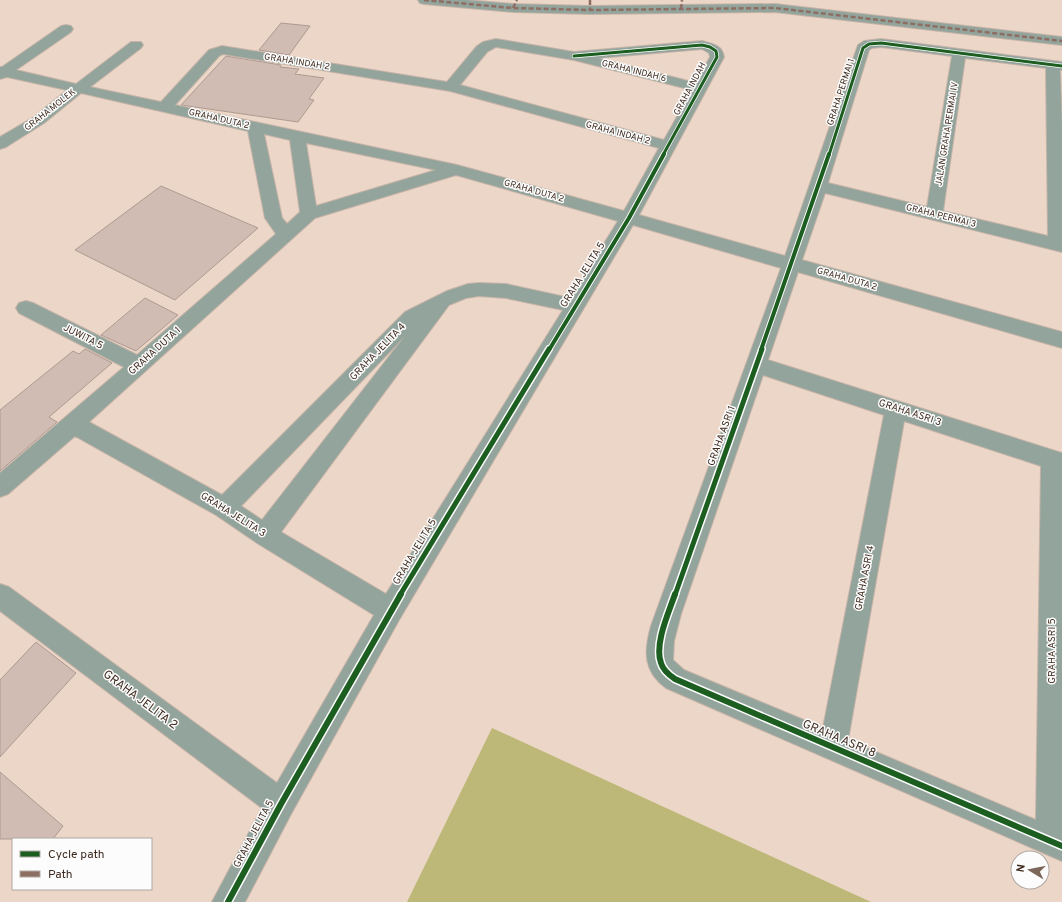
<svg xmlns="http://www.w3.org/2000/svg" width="1062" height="902" font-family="Overpass,sans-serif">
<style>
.forest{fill:#bdb877}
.building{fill:#d0bcb2;stroke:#ae9a91}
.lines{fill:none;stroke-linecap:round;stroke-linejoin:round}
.minor-casing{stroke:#c6b4a8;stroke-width:2}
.minor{fill:#93a49c;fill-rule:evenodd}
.quiet{stroke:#8d6e63;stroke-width:2.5;stroke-dasharray:5 2.5;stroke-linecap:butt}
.cycleway-far3-casing{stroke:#fcfcfc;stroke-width:4.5}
.cycleway-far2-casing{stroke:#fcfcfc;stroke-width:6}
.cycleway-far1-casing{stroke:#fcfcfc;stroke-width:8}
.cycleway-casing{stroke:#fcfcfc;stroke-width:9}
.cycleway-far3{stroke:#1b5e20;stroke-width:3}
.cycleway-far2{stroke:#1b5e20;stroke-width:4}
.cycleway-far1{stroke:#1b5e20;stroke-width:5}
.cycleway{stroke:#1b5e20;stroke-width:6}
.labels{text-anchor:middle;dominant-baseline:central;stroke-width:3;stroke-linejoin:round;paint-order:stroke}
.far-street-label{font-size:9px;fill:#3e2a1e;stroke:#fcfcfc}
.street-label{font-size:10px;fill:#3e2a1e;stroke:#fcfcfc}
.near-street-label{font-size:12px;fill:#3e2a1e;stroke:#fcfcfc}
</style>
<rect width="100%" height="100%" fill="#ecd6c7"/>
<polygon class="forest" points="492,728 871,902 407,902"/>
<g class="building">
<polygon points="281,23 310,26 289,55 259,50"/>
<polygon points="226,56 281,65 280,67 299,69 295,74 324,78 309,99 314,100 298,122 181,105"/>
<polygon points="161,186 258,228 175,300 75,250"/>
<polygon points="145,298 178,315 136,351 101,335"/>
<polygon points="85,349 112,363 49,417 57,422 0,471 0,410 73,351 79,354"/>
<polygon points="36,642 76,673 0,757 0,680"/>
<polygon points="0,772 63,826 53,839 0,839"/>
</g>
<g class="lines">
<defs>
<g id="minor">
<polygon points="418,0 466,0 513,4 590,6 775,4 1062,37 1062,45 775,12 590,14 513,12 424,4 420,3"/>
<path d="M66,25l5,1 2,3 -2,3 -55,38 60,14 55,-42h10l2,3 -2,3 -51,39 71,15 48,-52 13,-4 225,36 30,-36 6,-4 13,-3 78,13 128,-11c11,3 20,4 22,16l-85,158 146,41 73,-211 6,-4 17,-2 181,23v8h-2l2,57v125l-237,-59 -23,67 260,72v16l-264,-76 -30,88 294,93v408l-396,-173c-23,-17 -22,-37 -15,-62l130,-358 -148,-43 -234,395 -108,194 -46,88h-33l50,-94 -262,-197v-27l9,3 268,196 97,-168 -117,-72 -41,-28 -141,-79 -67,58 -8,3v-24l124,-106 -105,-54 -3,-5 3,-5 7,-2 7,2 104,52 139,-121 -11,-16 -17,-87 -167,-38 -37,30 -38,24 -6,2v-12l34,-20 33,-27 -60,-13 -7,2v-12h2l59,-41zM496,47l78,13 118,30 -28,50 -204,-55 27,-33zM881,47l71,9 -25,151 -99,-24 41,-133 3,-2zM702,49l7,4 1,4 -14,26 -98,-25zM223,54l227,37 209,57 -35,63 -167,-46 -282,-60 44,-49zM965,58l81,10 2,168 -105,-25zM264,134l26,6 10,72 -13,12 -5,-6zM306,143l130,27 -120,36zM456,175l162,46 -48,77 -64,-14 -27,-1 -11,1 -21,7 -42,21 -183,183 -133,-73 226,-204zM479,296l27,2 57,12 -177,284 -105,-62 168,-227 17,-7zM405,336l-143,184 -21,-14zM763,375l121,40 -61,313 -139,-58 -11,-10 1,-19 7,-27zM904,421l137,45 -5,354 -188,-80z"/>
</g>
</defs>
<use href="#minor" class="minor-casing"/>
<use href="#minor" class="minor"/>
<g class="quiet">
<polyline points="424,0 513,8 590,10 775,8 1062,41"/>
<polyline points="590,0 590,10"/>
<polyline points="513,8 517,0"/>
<polyline points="681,9 682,0"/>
</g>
<defs>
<g id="cycleway-far3">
<polyline points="574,56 702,45 710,47 716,51 717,57 663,155"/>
<polyline points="829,155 863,48 869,44 881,43 1062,66"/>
</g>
<g id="cycleway-far2">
<polyline points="549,350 629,218 664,154"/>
<polyline points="761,350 829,154"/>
</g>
<g id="cycleway-far1">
<polyline points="400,595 549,349"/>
<polyline points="675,595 762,349"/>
</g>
<g id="cycleway">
<path d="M675,594c-6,18 -21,50 -14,69 2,7 8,12 14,16l387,167"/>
<polyline points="228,902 281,804 401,594"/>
</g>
</defs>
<use href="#cycleway-far3" class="cycleway-far3-casing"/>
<use href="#cycleway-far2" class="cycleway-far2-casing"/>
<use href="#cycleway-far1" class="cycleway-far1-casing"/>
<use href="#cycleway" class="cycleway-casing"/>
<use href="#cycleway-far3" class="cycleway-far3"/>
<use href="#cycleway-far2" class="cycleway-far2"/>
<use href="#cycleway-far1" class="cycleway-far1"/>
<use href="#cycleway" class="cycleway"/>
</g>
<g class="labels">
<g class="far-street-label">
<text transform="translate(297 62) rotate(9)">GRAHA INDAH 2</text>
<text transform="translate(634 71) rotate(14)">GRAHA INDAH 6</text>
<text transform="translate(690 89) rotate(-62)">GRAHA INDAH</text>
<text transform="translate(841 92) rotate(-72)">GRAHA PERMAI 1</text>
<text transform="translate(50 110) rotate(-38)">GRAHA MOLEK</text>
<text transform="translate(219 119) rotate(13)">GRAHA DUTA 2</text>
<text transform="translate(618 133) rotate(15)">GRAHA INDAH 2</text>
<text transform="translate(947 134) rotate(-81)">JALAN GRAHA PERMAI IV</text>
<text transform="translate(534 191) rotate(16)">GRAHA DUTA 2</text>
<text transform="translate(941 216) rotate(14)">GRAHA PERMAI 3</text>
<text transform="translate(847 279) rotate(16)">GRAHA DUTA 2</text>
</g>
<g class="street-label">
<text transform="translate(583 275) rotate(-58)">GRAHA JELITA 5</text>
<text transform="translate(83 337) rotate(27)">JUWITA 5</text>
<text transform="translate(155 351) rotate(-42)">GRAHA DUTA 1</text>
<text transform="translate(378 352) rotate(-46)">GRAHA JELITA 4</text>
<text transform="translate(910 413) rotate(18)">GRAHA ASRI 3</text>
<text transform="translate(722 436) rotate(-70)">GRAHA ASRI 1</text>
<text transform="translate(233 515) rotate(32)">GRAHA JELITA 3</text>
<text transform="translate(415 552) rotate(-59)">GRAHA JELITA 5</text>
<text transform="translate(865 578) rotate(-79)">GRAHA ASRI 4</text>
<text transform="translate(1052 651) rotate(-90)">GRAHA ASRI 5</text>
<text transform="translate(254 834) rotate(-62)">GRAHA JELITA 5</text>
</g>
<g class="near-street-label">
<text transform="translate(140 700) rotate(37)">GRAHA JELITA 2</text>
<text transform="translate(839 739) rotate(23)">GRAHA ASRI 8</text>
</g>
</g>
<rect x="12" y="838" width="140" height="52" fill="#fcfcfc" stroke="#b0a8a3"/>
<rect x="20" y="851" width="20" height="6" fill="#1b5e20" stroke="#b0a8a3"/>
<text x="48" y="858" font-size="12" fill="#3e2a1e">Cycle path</text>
<rect x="20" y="871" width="20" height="6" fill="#8d6e63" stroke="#b0a8a3"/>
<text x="48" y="878" font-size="12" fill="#3e2a1e">Path</text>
<g transform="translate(1030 870) rotate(280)"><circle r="19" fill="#fcfcfc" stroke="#b0a8a3"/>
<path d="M0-3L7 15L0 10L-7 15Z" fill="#7b6659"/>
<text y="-6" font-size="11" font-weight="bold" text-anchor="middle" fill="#3e2a1e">N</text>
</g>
</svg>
